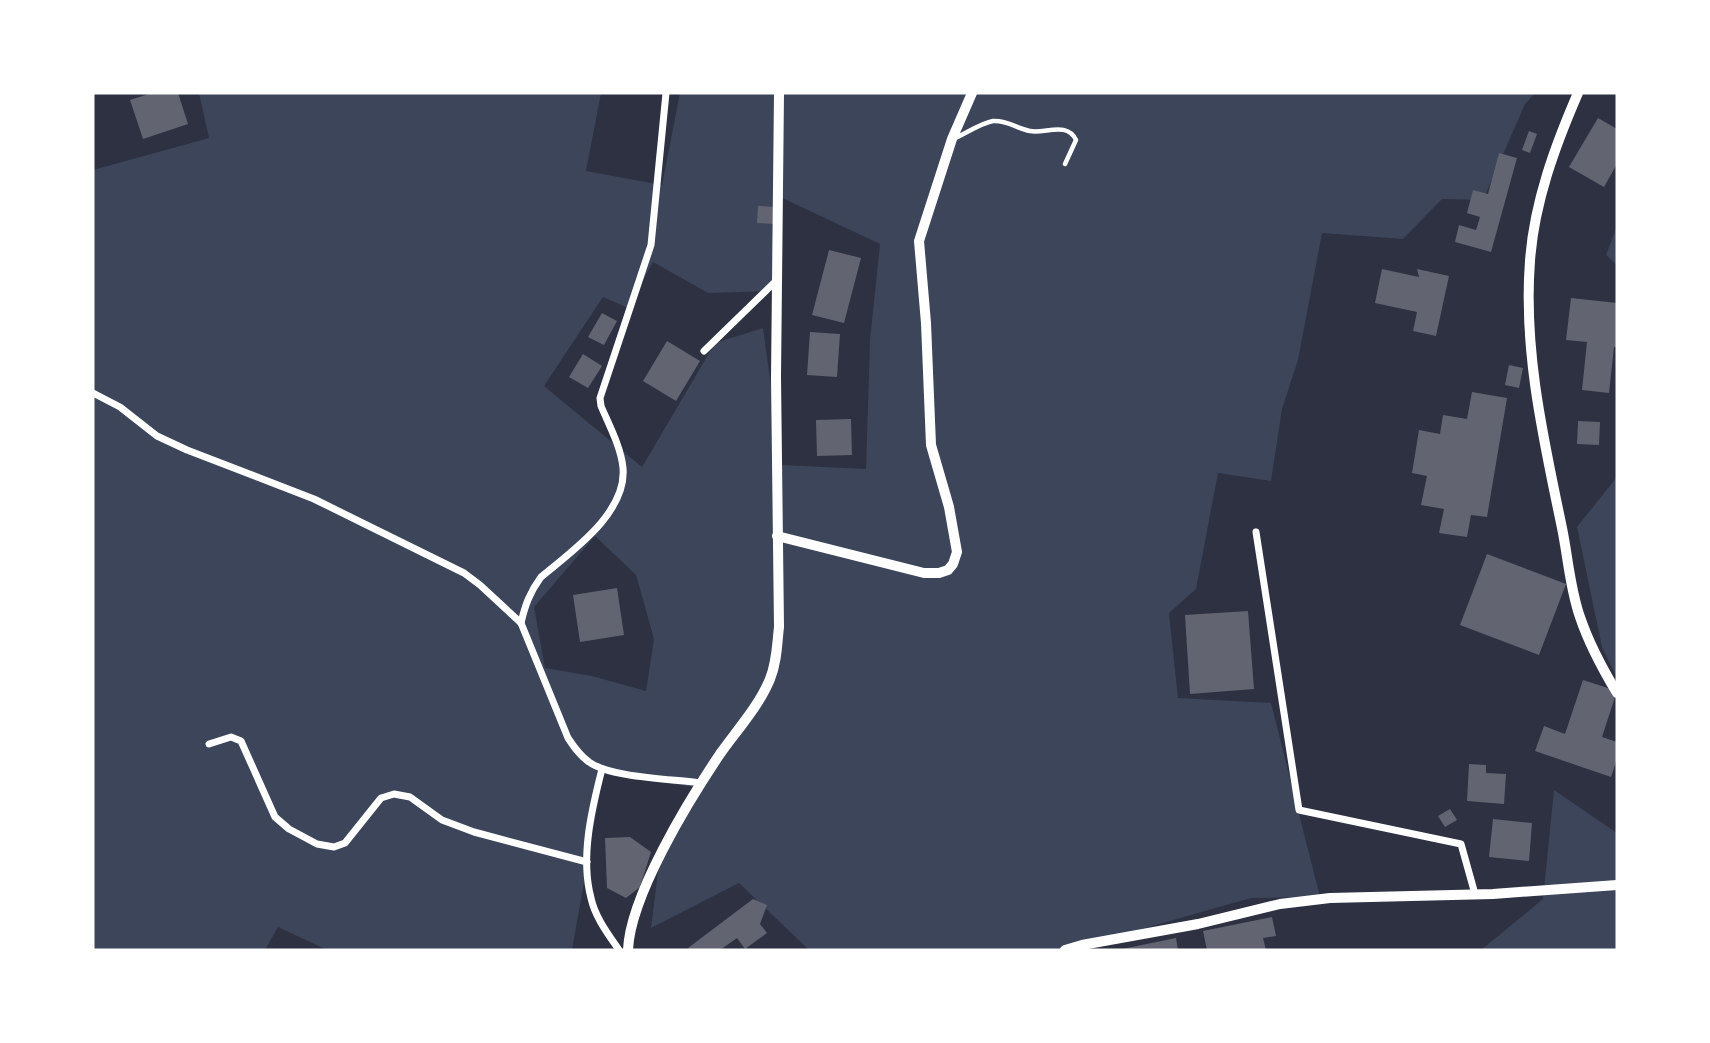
<svg xmlns="http://www.w3.org/2000/svg" width="1710" height="1043" font-family="'Nunito Sans',sans-serif">
<style>
.green{fill:#3c4559;fill-rule:evenodd}
.building{fill:#626471}
.lines{fill:none;stroke-linecap:round;stroke-linejoin:round}
.service{stroke:#fff;stroke-width:4.5}
.minor{stroke:#fff;stroke-width:7}
.tertiary{stroke:#fff;stroke-width:10}
</style>
<rect width="100%" height="100%" fill="#2d3142"/>
<g class="green">
<path d="M199,93h402l-15,78 76,14 18,-92h855l-10,11 -42,96 -41,-1 -39,40 -81,-6 -24,127 -16,49 -11,72 -53,-8 -22,116 -27,24 9,85 93,5 49,194 -69,1 -183,52h-259l-70,-67 -88,45 9,-72 34,-69 -91,-13 -31,176h-245l-49,-23 -13,23h-172v-780l116,-32zM776,195l104,49 -10,96 -4,129 -84,-4 -19,-137 -48,15 -73,124 -98,-81 59,-89 25,11 25,-46 55,31 64,-2zM595,536l41,39 18,64 -8,52 -54,-15 -47,-8 -11,-61z"/>
<polygon points="1617,226 1617,265 1606,255"/>
<polygon points="1617,477 1617,678 1602,647 1577,527"/>
<polygon points="1554,790 1617,833 1617,950 1481,950 1543,899"/>
</g>
<g class="building">
<polygon points="152,93 178,93 188,124 143,139 130,100"/>
<polygon points="1598,118 1617,129 1617,164 1604,187 1569,167"/>
<polygon points="1529,131 1537,134 1530,153 1522,150"/>
<polygon points="1499,153 1517,158 1491,252 1455,242 1459,225 1476,230 1480,217 1467,213 1473,190 1488,194"/>
<polygon points="758,206 775,207 773,224 757,223"/>
<polygon points="829,250 861,258 844,323 812,315"/>
<polygon points="1382,269 1419,277 1417,269 1449,276 1436,336 1413,331 1417,312 1375,303"/>
<polygon points="1571,298 1617,303 1617,347 1614,347 1609,393 1582,390 1587,342 1566,340"/>
<polygon points="602,313 617,321 604,345 588,337"/>
<polygon points="810,332 840,334 837,377 807,375"/>
<polygon points="667,341 700,361 676,401 643,381"/>
<polygon points="583,354 602,366 588,388 569,377"/>
<polygon points="1509,365 1523,368 1519,388 1505,385"/>
<polygon points="1472,392 1507,398 1487,517 1471,515 1467,537 1439,533 1444,509 1421,505 1427,476 1412,473 1419,430 1440,434 1443,415 1467,419"/>
<polygon points="851,419 852,455 817,456 816,420"/>
<polygon points="1578,421 1600,422 1599,445 1577,444"/>
<polygon points="1487,554 1566,584 1539,655 1460,625"/>
<polygon points="617,588 624,635 580,642 573,595"/>
<polygon points="1248,611 1254,689 1190,694 1185,615"/>
<polygon points="1583,680 1617,691 1602,737 1617,742 1617,759 1611,777 1535,751 1544,726 1565,734"/>
<polygon points="1469,764 1486,765 1486,773 1506,774 1504,804 1467,801"/>
<polygon points="1450,809 1457,820 1445,827 1438,816"/>
<polygon points="1493,819 1532,823 1529,861 1489,857"/>
<polygon points="630,837 651,852 640,887 626,898 607,888 605,838"/>
<polygon points="753,899 767,905 760,924 767,933 745,949 737,938 720,950 690,950 688,948"/>
<polygon points="1272,917 1276,936 1263,938 1266,950 1207,950 1203,931"/>
<polygon points="1176,938 1178,950 1122,950 1122,949"/>
</g>
<g class="lines">
<path class="service" d="M953,139c12,-5 28,-16 40,-18 15,-1 24,8 37,10 15,3 37,-10 46,9l-11,24"/>
<g class="minor">
<polyline points="704,351 778,279"/>
<path d="M93,393l27,14 37,29 30,14 127,49 150,74 16,12 41,38 47,115c6,9 12,18 21,24 22,16 84,17 112,21"/>
<polyline points="1256,532 1299,810 1461,844 1475,894"/>
<path d="M521,623c4,-18 9,-31 20,-46 31,-26 86,-64 82,-109 -2,-21 -14,-43 -22,-62l-1,-8 51,-153 15,-152"/>
<polyline points="209,744 231,737 241,741 275,817 289,829 317,844 334,847 345,843 381,798 394,794 410,797 442,820 474,832 587,862"/>
<path d="M602,769c-10,39 -22,88 -11,129 4,19 17,36 28,52"/>
</g>
<g class="tertiary">
<path d="M1578,93c-23,53 -44,110 -48,168 -7,90 14,180 32,267 6,29 8,61 18,89 9,27 22,51 37,76"/>
<polyline points="777,536 924,573 939,573 948,570 953,564 957,552 949,507 931,445 926,323 919,241 952,139 972,93"/>
<path d="M628,950c2,-54 61,-150 92,-196 17,-24 39,-48 50,-75 7,-17 7,-35 9,-52l-3,-250 3,-284"/>
<polyline points="1065,950 1082,945 1198,924 1280,904 1330,898 1493,894 1617,885"/>
</g>
</g>
<rect width="1710" height="1043" fill="none" stroke="#ffffff" stroke-width="189"/>
</svg>
